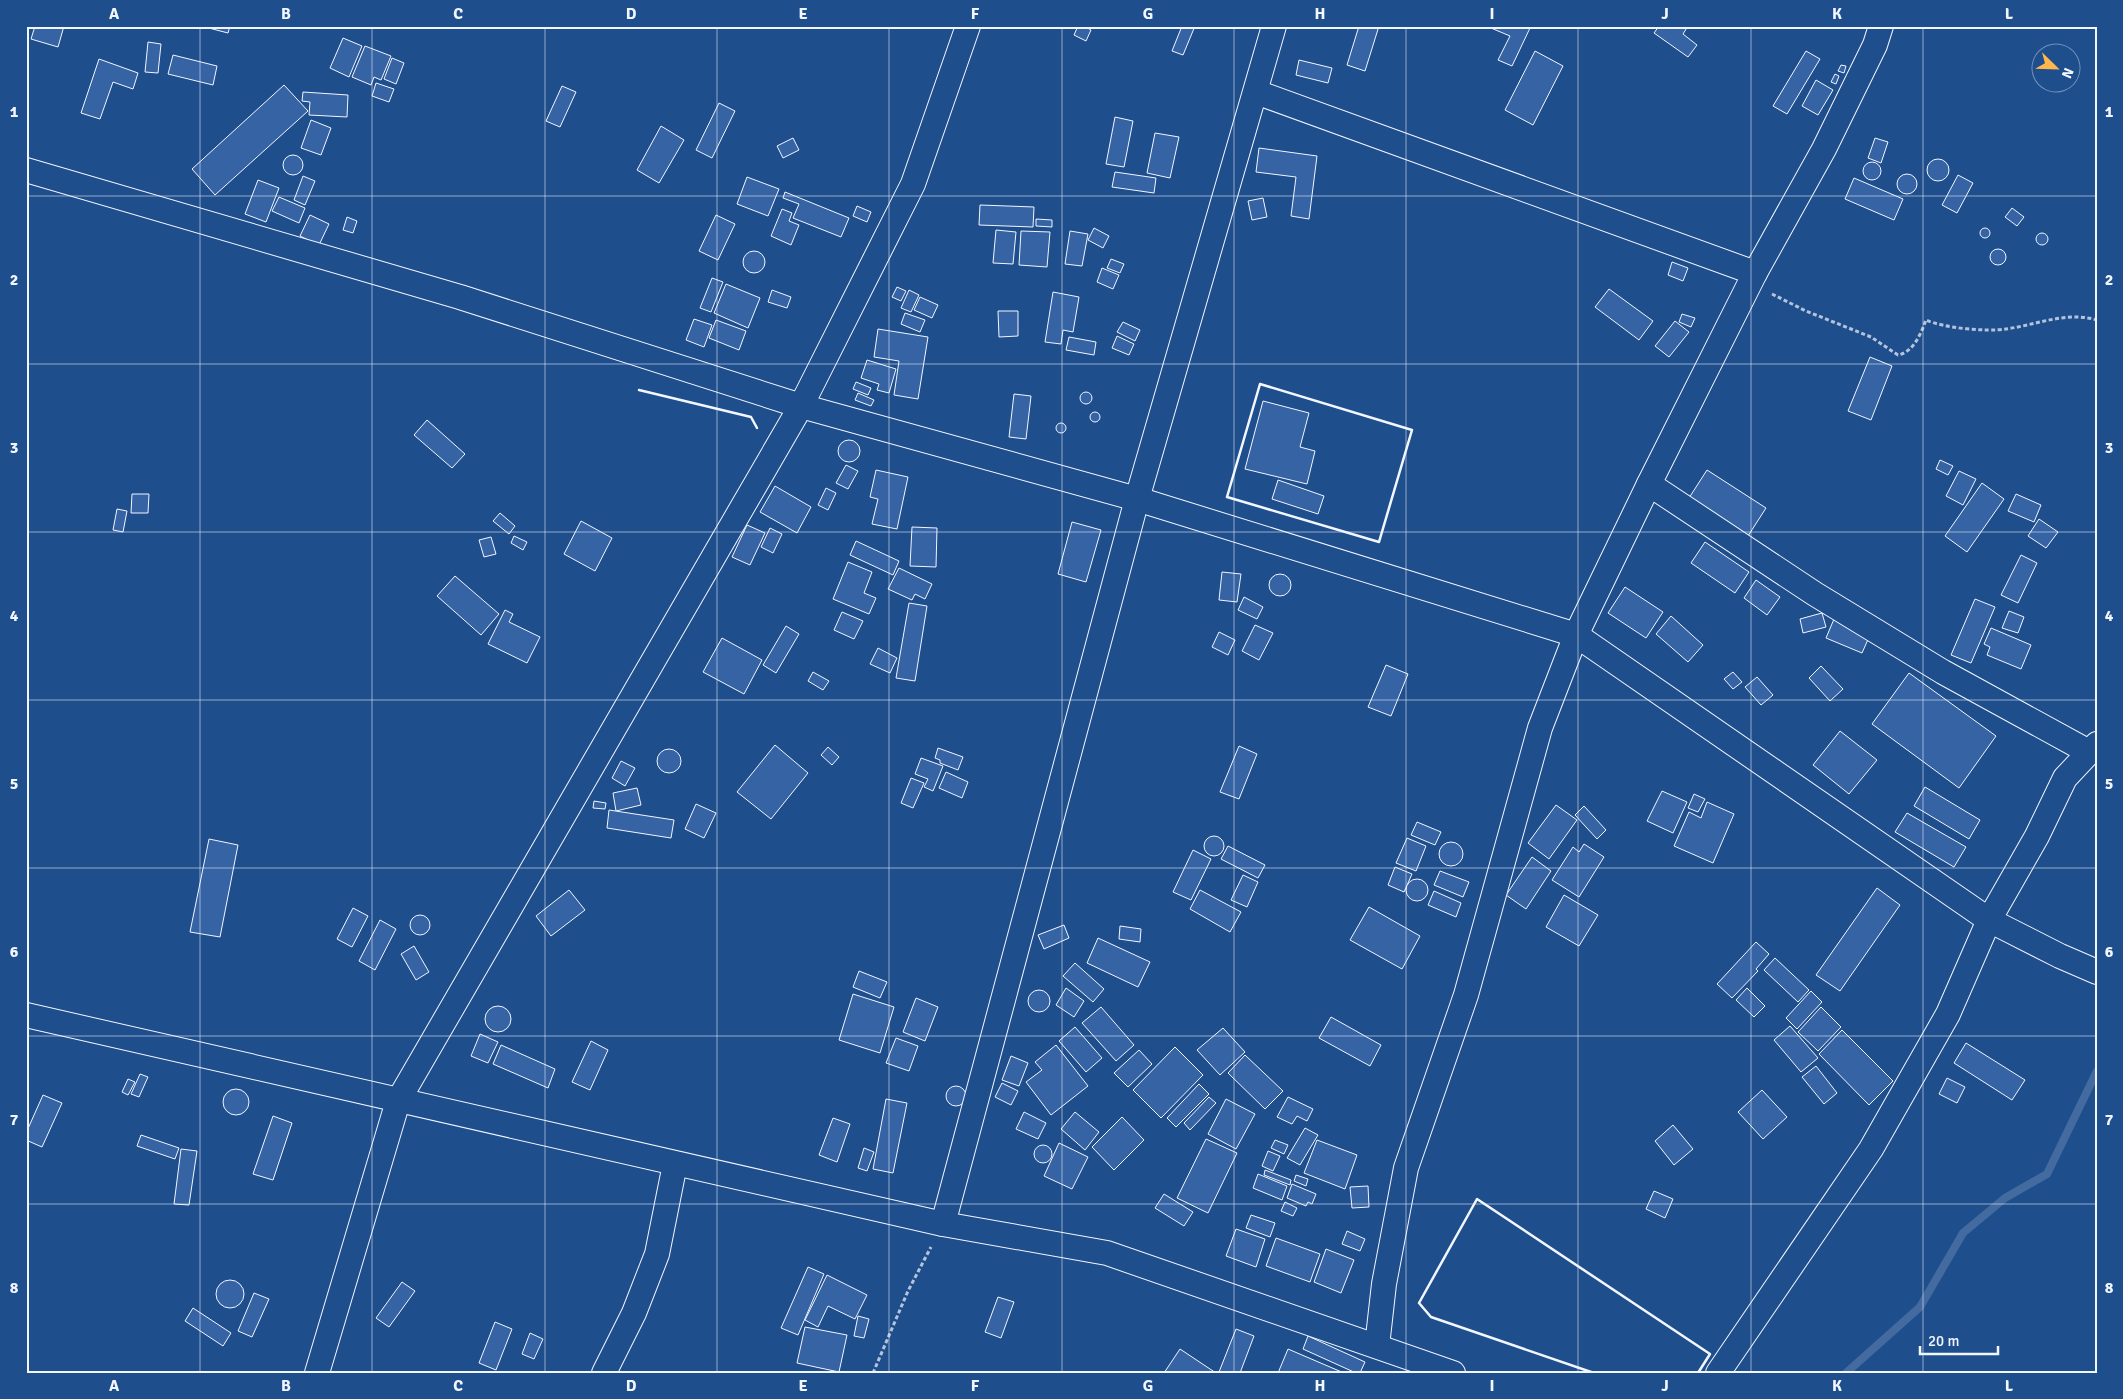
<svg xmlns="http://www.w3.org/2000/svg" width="2123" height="1399" font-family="Signika,sans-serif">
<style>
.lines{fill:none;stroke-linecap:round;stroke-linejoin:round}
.stream{stroke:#446ba0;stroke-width:8}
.building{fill:#3563a3;stroke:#f2f6ff}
.street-casing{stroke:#f2f6ff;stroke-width:26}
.path{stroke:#b3c4dc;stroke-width:3;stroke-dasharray:4 2.5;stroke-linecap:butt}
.street{stroke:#1f4e8c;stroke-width:24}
.wall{stroke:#f2f6ff;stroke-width:2.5}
.grid{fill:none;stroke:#f2f6ff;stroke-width:1;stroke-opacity:0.55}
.neatline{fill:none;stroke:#f2f6ff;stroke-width:2}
.grid-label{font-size:16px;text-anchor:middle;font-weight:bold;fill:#f2f6ff}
</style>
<rect width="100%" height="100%" fill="#1f4e8c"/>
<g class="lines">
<polyline class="stream" points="1846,1373 1920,1307 1963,1233 2005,1198 2047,1174 2097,1071"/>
</g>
<g class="building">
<polygon points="35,26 64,26 58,47 31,39"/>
<polygon points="201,26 230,26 228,33"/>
<polygon points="1078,26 1084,26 1091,30 1086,41 1074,35"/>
<polygon points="1182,26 1195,26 1183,55 1172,51"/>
<polygon points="1359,26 1379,26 1365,71 1347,65"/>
<polygon points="1492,26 1526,26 1530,28 1512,66 1498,60 1510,36 1491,28"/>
<polygon points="1659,26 1688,26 1683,34 1697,45 1688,57 1654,33"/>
<polygon points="343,38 362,46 349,77 330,68"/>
<polygon points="148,42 161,44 158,73 145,72"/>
<polygon points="365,46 391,56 381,80 374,77 371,85 352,77"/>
<polygon points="1535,51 1563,66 1533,125 1505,110"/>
<polygon points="1806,51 1820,59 1787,114 1773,106"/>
<polygon points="173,55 217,66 213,85 168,74"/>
<polygon points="392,58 404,63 396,84 384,79"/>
<polygon points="99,59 138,73 133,89 113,82 100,119 81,113"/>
<polygon points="1299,60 1332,68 1328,83 1296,75"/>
<polygon points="1841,65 1846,66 1844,73 1838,71"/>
<polygon points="1835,74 1839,76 1836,84 1831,82"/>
<polygon points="1816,80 1833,90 1818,115 1802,106"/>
<polygon points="376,83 394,89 389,102 372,96"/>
<polygon points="284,85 308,111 215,195 192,169"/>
<polygon points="562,86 576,92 560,127 546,121"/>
<polygon points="303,92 348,95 347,117 309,115 310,102 302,101"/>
<polygon points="719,103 735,111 712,158 696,150"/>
<polygon points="1115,117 1133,121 1124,167 1106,164"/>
<polygon points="311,120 331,128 321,155 301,148"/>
<polygon points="661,126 684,140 659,183 637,170"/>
<polygon points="1155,133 1179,137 1170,178 1147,173"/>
<polygon points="793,138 799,150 783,158 777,146"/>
<polygon points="1875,138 1888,142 1881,163 1868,158"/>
<polygon points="1259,148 1317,156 1309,219 1291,216 1296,177 1256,172"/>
<circle cx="293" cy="165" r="10"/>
<circle cx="1938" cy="170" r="11"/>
<circle cx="1872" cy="171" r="9"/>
<polygon points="1115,172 1156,178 1154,193 1112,187"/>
<circle cx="1907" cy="184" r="10"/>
<polygon points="1958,175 1973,183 1957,213 1942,205"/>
<polygon points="303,176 315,181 305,205 294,200"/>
<polygon points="747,177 779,189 768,216 737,204"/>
<polygon points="1854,178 1903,199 1894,220 1845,199"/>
<polygon points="258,180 279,188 266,222 245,214"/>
<polygon points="785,192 849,218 841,237 793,218 799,204 783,198"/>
<polygon points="279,197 305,208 299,223 272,211"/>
<polygon points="1263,198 1267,217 1252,220 1248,201"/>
<polygon points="980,205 1034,207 1033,227 979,225"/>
<polygon points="857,206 871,212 867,222 853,216"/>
<polygon points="2012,208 2024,217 2017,226 2005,217"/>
<polygon points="782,209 792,213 789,221 799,225 791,245 771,236"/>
<polygon points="310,215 329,224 319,245 300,236"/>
<polygon points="716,215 735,224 718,260 699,251"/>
<polygon points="347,217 357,221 353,233 343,230"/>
<polygon points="1036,219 1052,220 1052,227 1036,226"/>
<polygon points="1094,228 1109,236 1103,248 1088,240"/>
<circle cx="1985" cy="233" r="5"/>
<polygon points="996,230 1016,232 1013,264 993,263"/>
<polygon points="1021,231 1050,232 1047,267 1019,265"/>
<polygon points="1070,231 1088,234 1082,266 1065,264"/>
<circle cx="2042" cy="239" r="6"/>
<circle cx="1998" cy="257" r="8"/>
<circle cx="754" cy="262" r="11"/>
<polygon points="1111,259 1124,264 1120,273 1107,268"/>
<polygon points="1672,262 1688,268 1683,281 1668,275"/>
<polygon points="1102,268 1119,275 1113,289 1097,282"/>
<polygon points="712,278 723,282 711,312 700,308"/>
<polygon points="726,284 760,298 748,328 714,313"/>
<polygon points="897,287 906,291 901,301 892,297"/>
<polygon points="1609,289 1653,321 1639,340 1595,307"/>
<polygon points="772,290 791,297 787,308 768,302"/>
<polygon points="909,290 919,295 911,312 901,308"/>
<polygon points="1053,292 1079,297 1073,332 1063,330 1061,344 1045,342"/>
<polygon points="920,297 938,305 932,318 914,310"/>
<polygon points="998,311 1018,311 1018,336 999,337"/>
<polygon points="905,313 925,320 920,332 901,324"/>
<polygon points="1682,314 1695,318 1691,327 1679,322"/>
<polygon points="694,319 712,325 704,347 686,340"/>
<polygon points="716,320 746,331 739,350 709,338"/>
<polygon points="1675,321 1689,332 1669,357 1655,346"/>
<polygon points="1123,322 1140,330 1135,341 1117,332"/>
<polygon points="878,329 928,337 918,399 894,395 899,361 874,357"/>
<polygon points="1117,336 1134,344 1129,355 1112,348"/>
<polygon points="1069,337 1096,342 1094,355 1066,350"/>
<polygon points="1870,357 1892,366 1871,420 1848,411"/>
<polygon points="867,360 896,369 889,393 877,390 879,384 861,378"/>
<polygon points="856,382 871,388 868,395 853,389"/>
<circle cx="1086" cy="398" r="6"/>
<polygon points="858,393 874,400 871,406 855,400"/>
<polygon points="1014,394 1031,396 1026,439 1009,437"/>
<polygon points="1263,401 1309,413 1300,447 1315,451 1307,484 1245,469"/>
<circle cx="1095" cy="417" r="5"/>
<polygon points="427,420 465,454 452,468 414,435"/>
<circle cx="1061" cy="428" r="5"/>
<circle cx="849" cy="451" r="11"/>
<polygon points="1940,460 1953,466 1948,475 1936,469"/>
<polygon points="846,465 858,471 848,489 836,483"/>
<polygon points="876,470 908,477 897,529 872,524 878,499 870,497"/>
<polygon points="1707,470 1766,508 1748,536 1689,498"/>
<polygon points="1959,471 1976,479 1963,505 1946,496"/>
<polygon points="1278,480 1324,496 1318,514 1272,499"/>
<polygon points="1982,483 2004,499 1967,552 1945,536"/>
<polygon points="775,486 811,507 797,533 760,512"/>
<polygon points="826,488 836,493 828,510 818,505"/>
<polygon points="132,494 149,494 148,513 131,513"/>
<polygon points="2016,494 2041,505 2034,522 2008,511"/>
<polygon points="117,509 127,511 123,532 113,530"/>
<polygon points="500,513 515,526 509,534 493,521"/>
<polygon points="2039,519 2058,532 2046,548 2028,536"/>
<polygon points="581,521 612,538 595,571 564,554"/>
<polygon points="1072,522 1101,530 1086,582 1058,574"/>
<polygon points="747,525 765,533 750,565 732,557"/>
<polygon points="912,527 937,528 936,567 910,566"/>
<polygon points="770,528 782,534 773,553 761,547"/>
<polygon points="514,536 527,542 523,550 511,543"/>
<polygon points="491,537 496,554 484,557 479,540"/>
<polygon points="856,541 899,561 893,575 850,555"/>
<polygon points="1705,542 1749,572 1735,593 1691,563"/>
<polygon points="2021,555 2037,563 2018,603 2001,595"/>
<polygon points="848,562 872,572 864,593 876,598 869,614 833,599"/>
<polygon points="899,568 932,584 925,599 915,594 912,600 888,589"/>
<polygon points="1222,572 1241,574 1237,602 1219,600"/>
<circle cx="1280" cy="585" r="11"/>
<polygon points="455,576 499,614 481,635 437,596"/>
<polygon points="1756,580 1780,597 1767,615 1744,598"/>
<polygon points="1625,587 1663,612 1646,638 1608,613"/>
<polygon points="1244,597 1263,607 1257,619 1238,610"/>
<polygon points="1975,599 1995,607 1971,663 1951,655"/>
<polygon points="909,603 927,606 915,681 896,678"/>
<polygon points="505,610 513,614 509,622 540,637 527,663 488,644"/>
<polygon points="2009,611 2024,617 2018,633 2002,628"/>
<polygon points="842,612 863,621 854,639 834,630"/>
<polygon points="1822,613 1826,627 1803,633 1800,619"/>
<polygon points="1671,616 1703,645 1688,662 1656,634"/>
<polygon points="1834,619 1870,635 1862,653 1826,638"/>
<polygon points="1255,625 1273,633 1259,660 1242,651"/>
<polygon points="786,626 799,634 776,673 763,665"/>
<polygon points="1991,628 2031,645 2021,669 1987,655 1990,647 1984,644"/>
<polygon points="1219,632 1235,640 1228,655 1212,647"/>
<polygon points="722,638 762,660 744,694 703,672"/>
<polygon points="878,648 897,658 890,673 870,664"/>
<polygon points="1386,665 1408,674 1391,716 1368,707"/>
<polygon points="1821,666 1843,689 1830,701 1809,678"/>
<polygon points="813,672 829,681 823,690 808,681"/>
<polygon points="1733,672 1742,682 1733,689 1724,679"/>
<polygon points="1909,673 1996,736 1959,788 1872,724"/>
<polygon points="1757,677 1773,695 1761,705 1745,687"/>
<polygon points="1840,731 1877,760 1849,794 1813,765"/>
<polygon points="775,745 808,773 771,819 737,792"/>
<polygon points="1239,746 1257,754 1239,799 1220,792"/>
<polygon points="828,747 839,757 832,765 821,755"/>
<polygon points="938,748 963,757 958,770 940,763 940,760 935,758"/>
<circle cx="669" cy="761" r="12"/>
<polygon points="921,758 943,766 933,791 924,787 928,779 915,774"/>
<polygon points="621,761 635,768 625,786 612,778"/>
<polygon points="946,772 968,782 962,798 939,788"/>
<polygon points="911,778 924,783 913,808 901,803"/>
<polygon points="1925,787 1980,820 1969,839 1914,806"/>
<polygon points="637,788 641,805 616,811 613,793"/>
<polygon points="1662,791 1687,802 1673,833 1647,821"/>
<polygon points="1694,794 1705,799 1698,812 1688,808"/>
<polygon points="594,801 606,803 605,809 593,808"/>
<polygon points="1707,802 1734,814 1713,863 1674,846 1689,812 1701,818"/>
<polygon points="696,804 716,813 704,838 685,829"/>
<polygon points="1556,805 1577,820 1549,859 1528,843"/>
<polygon points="1584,806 1606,830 1597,839 1575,815"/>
<polygon points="609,810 674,820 671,838 607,828"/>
<polygon points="1907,813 1966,847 1954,867 1895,832"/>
<polygon points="1417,822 1441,832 1435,845 1411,835"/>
<circle cx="1214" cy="846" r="10"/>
<polygon points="1407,838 1426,846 1416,871 1396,863"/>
<polygon points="209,839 238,845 220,937 190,932"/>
<circle cx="1451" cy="854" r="12"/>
<polygon points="1584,844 1604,857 1579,897 1552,880 1573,847 1579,852"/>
<polygon points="1228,846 1265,865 1258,878 1221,859"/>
<polygon points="1193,850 1211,859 1191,900 1173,892"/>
<polygon points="1532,857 1551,871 1526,909 1506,895"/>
<polygon points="1395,867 1412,874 1404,892 1388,885"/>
<polygon points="1440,871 1469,882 1463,897 1434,885"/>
<polygon points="1243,875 1258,882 1247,907 1231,900"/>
<circle cx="1417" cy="890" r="11"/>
<polygon points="1877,888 1900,905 1840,991 1816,975"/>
<polygon points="569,890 585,910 551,936 536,916"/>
<polygon points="1200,890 1241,912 1230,932 1190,909"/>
<polygon points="1434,891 1461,903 1456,917 1428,905"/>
<polygon points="1564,895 1598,915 1579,946 1546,927"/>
<polygon points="1369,907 1420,936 1402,969 1350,940"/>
<polygon points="353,908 368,916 352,947 337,939"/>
<circle cx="420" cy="925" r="10"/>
<polygon points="380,920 396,929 375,970 359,961"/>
<polygon points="1064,925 1069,938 1044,949 1038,935"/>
<polygon points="1120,926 1141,929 1140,942 1119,939"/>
<polygon points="1098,938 1150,962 1138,987 1087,963"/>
<polygon points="1756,942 1769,954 1756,969 1758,971 1732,998 1717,984"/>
<polygon points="414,946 429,972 416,980 401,954"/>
<polygon points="1775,958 1809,990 1798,1002 1764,970"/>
<polygon points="1075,963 1104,989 1093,1002 1063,976"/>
<polygon points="859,971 887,982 880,998 853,987"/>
<polygon points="1066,988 1084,1001 1074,1017 1056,1005"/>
<polygon points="1747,988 1765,1006 1754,1017 1736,1000"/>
<circle cx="1039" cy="1001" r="11"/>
<polygon points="1811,991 1822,1002 1797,1029 1786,1018"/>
<polygon points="853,994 894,1007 880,1053 839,1040"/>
<polygon points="916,998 938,1007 925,1041 903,1032"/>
<circle cx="498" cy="1019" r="13"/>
<polygon points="1101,1007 1134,1045 1116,1061 1082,1023"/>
<polygon points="1821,1007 1841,1027 1818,1051 1798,1032"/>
<polygon points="1331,1017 1381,1045 1370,1066 1319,1038"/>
<polygon points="1790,1026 1818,1058 1801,1072 1774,1040"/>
<polygon points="1075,1027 1102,1058 1086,1072 1059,1041"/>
<polygon points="1223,1028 1245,1052 1220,1075 1197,1050"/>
<polygon points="1842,1030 1893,1081 1869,1105 1819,1054"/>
<polygon points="480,1034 498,1042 488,1063 471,1056"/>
<polygon points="896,1038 918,1046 909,1071 886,1063"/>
<polygon points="591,1041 608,1050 590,1090 572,1082"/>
<polygon points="1966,1043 2025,1080 2012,1100 1954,1063"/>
<polygon points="501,1045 555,1069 548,1088 493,1064"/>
<polygon points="1056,1045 1088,1086 1051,1115 1026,1082 1042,1070 1035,1062"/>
<polygon points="1175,1047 1203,1075 1161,1118 1133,1090"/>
<polygon points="1139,1050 1152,1064 1128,1087 1114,1073"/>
<polygon points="1245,1055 1283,1091 1265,1109 1228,1073"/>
<polygon points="1011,1056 1028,1063 1019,1086 1002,1080"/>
<polygon points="1816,1066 1837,1093 1824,1104 1802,1077"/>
<polygon points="140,1074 148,1077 139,1097 131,1094"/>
<polygon points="1947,1078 1965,1087 1957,1103 1939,1094"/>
<polygon points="128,1079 135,1082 128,1095 122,1092"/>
<polygon points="1002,1083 1018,1091 1011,1105 995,1097"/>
<polygon points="1199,1084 1209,1094 1176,1127 1167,1118"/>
<circle cx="956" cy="1096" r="10"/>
<circle cx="236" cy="1102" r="13"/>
<polygon points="1762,1090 1787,1117 1763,1139 1738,1112"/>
<polygon points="43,1095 62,1103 42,1147 26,1140 26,1133"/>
<polygon points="1209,1097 1216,1103 1190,1130 1184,1123"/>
<polygon points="1288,1097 1313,1109 1307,1121 1297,1116 1292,1124 1277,1117"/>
<polygon points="886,1099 907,1103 893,1173 873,1169"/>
<polygon points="1226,1099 1255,1114 1236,1149 1208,1134"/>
<polygon points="1024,1112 1046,1123 1038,1139 1016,1129"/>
<polygon points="1075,1112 1099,1132 1085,1150 1061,1129"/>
<polygon points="273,1116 292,1123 273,1180 253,1174"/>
<polygon points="1122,1117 1144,1140 1114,1170 1092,1147"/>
<polygon points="833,1118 850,1124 837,1162 819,1155"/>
<polygon points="1673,1125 1693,1149 1674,1165 1655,1141"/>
<polygon points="1305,1128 1318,1135 1300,1165 1287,1158"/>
<polygon points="141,1135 179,1148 175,1159 137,1146"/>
<polygon points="1206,1139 1237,1153 1208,1213 1177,1198"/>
<polygon points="1275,1140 1288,1145 1284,1154 1271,1148"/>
<polygon points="1317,1140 1357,1155 1345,1189 1304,1173"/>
<polygon points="1059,1143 1088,1157 1072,1189 1044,1176"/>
<circle cx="1043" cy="1154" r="9"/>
<polygon points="864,1148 874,1152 867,1171 858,1168"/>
<polygon points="181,1149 197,1151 189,1205 174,1204"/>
<polygon points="1268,1151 1280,1156 1273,1171 1262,1166"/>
<polygon points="1265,1170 1291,1180 1290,1185 1264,1175"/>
<polygon points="1258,1174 1287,1186 1282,1200 1253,1188"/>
<polygon points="1296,1175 1308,1179 1306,1186 1294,1181"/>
<polygon points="1292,1184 1316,1194 1312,1204 1308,1202 1306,1206 1287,1198"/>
<polygon points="1368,1186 1369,1207 1352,1208 1350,1187"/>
<polygon points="1654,1191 1673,1199 1665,1218 1646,1209"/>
<polygon points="1164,1194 1193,1212 1184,1226 1155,1208"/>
<polygon points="1285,1202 1297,1208 1293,1216 1281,1211"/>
<polygon points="1251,1215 1275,1223 1270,1237 1246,1228"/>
<polygon points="1236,1229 1265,1239 1256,1267 1226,1256"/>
<polygon points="1347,1231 1365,1239 1360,1251 1342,1244"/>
<polygon points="1276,1238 1320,1254 1310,1282 1266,1266"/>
<polygon points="1326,1249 1354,1260 1341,1293 1314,1282"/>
<polygon points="808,1267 824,1274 798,1335 781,1328"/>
<polygon points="827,1275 867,1295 855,1319 828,1306 818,1327 805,1320"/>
<circle cx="230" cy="1294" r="14"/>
<polygon points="402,1282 415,1291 389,1327 376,1318"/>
<polygon points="254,1293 269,1299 252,1337 238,1331"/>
<polygon points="998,1297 1014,1302 1001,1338 985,1332"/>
<polygon points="193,1308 231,1333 223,1346 185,1321"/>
<polygon points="858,1316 869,1319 864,1338 854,1336"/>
<polygon points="495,1322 512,1329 496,1370 479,1363"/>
<polygon points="805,1327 847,1335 839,1372 797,1363"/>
<polygon points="1236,1329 1254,1336 1240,1373 1222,1373 1219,1372"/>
<polygon points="530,1333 543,1339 534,1359 522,1354"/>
<polygon points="1308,1336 1365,1362 1360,1373 1356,1373 1303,1349"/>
<polygon points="1180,1349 1216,1373 1164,1373"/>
<polygon points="1288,1349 1344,1373 1278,1373"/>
</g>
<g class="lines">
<defs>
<g id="street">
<polyline points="1256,92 1755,273"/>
<polyline points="26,170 460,297 801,406 1137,499 1274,26"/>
<polyline points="1649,484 1815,594 1943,672 2089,752"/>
<polyline points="2097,744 2065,778 2037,836 1989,920 2060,956 2097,972"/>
<polyline points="26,1015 943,1224 1107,1253 1453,1373"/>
<polyline points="943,1224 1137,499 1576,635 1989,920 1948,1014 1871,1149 1718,1373"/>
<polyline points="1377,1346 1384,1284 1406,1168 1466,995 1540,728 1576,635 1649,484 1755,273 1824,149 1875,45 1881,26"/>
<polyline points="317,1373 398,1101 801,406 913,184 968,26"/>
<polyline points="604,1373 634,1313 657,1254 675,1164"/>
</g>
</defs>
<use href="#street" class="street-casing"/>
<g class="path">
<path d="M1772,294l34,17 65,26 27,18c16,-3 23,-22 28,-35 18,8 59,12 80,9 30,-4 60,-18 91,-9"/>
<polyline points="873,1373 908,1291 931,1247"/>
</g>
<use href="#street" class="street"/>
<g class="wall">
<polygon points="1260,384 1412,430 1379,542 1227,497"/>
<polyline points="639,390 751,417 757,428"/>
<polyline points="1594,1373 1431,1317 1419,1303 1477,1199 1710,1354 1698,1373"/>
</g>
</g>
<path class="grid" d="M200,26v1347M372,26v1347M545,26v1347M717,26v1347M889,26v1347M1062,26v1347M1234,26v1347M1406,26v1347M1578,26v1347M1751,26v1347M1923,26v1347M26,196h2071M26,364h2071M26,532h2071M26,700h2071M26,868h2071M26,1036h2071M26,1204h2071"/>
<rect width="2123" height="1399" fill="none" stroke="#1f4e8c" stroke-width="55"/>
<g transform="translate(2056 68) rotate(113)"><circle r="24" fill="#1f4e8c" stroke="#7391ba"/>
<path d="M0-4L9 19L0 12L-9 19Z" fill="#ffb74d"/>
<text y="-8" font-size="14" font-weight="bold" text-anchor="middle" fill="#f2f6ff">N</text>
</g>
<path d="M1920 1346v8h78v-8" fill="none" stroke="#f2f6ff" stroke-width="2.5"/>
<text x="1928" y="1346" font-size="15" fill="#f2f6ff" stroke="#1f4e8c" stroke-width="4" paint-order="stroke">20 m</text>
<rect x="28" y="28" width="2068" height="1344" class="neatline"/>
<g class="grid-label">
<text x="114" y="19">A</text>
<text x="286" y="19">B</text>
<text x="458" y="19">C</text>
<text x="631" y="19">D</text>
<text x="803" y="19">E</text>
<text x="975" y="19">F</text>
<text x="1148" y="19">G</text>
<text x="1320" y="19">H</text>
<text x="1492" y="19">I</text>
<text x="1665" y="19">J</text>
<text x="1837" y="19">K</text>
<text x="2009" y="19">L</text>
<text x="14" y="117">1</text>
<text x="2109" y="117">1</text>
<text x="14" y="285">2</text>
<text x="2109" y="285">2</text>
<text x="14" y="453">3</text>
<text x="2109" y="453">3</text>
<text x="14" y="621">4</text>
<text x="2109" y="621">4</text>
<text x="14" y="789">5</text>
<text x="2109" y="789">5</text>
<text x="14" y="957">6</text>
<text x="2109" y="957">6</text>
<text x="14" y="1125">7</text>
<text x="2109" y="1125">7</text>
<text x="14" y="1293">8</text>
<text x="2109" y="1293">8</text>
<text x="114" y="1391">A</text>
<text x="286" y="1391">B</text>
<text x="458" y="1391">C</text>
<text x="631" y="1391">D</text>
<text x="803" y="1391">E</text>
<text x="975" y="1391">F</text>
<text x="1148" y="1391">G</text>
<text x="1320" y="1391">H</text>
<text x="1492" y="1391">I</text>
<text x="1665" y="1391">J</text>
<text x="1837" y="1391">K</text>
<text x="2009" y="1391">L</text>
</g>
</svg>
